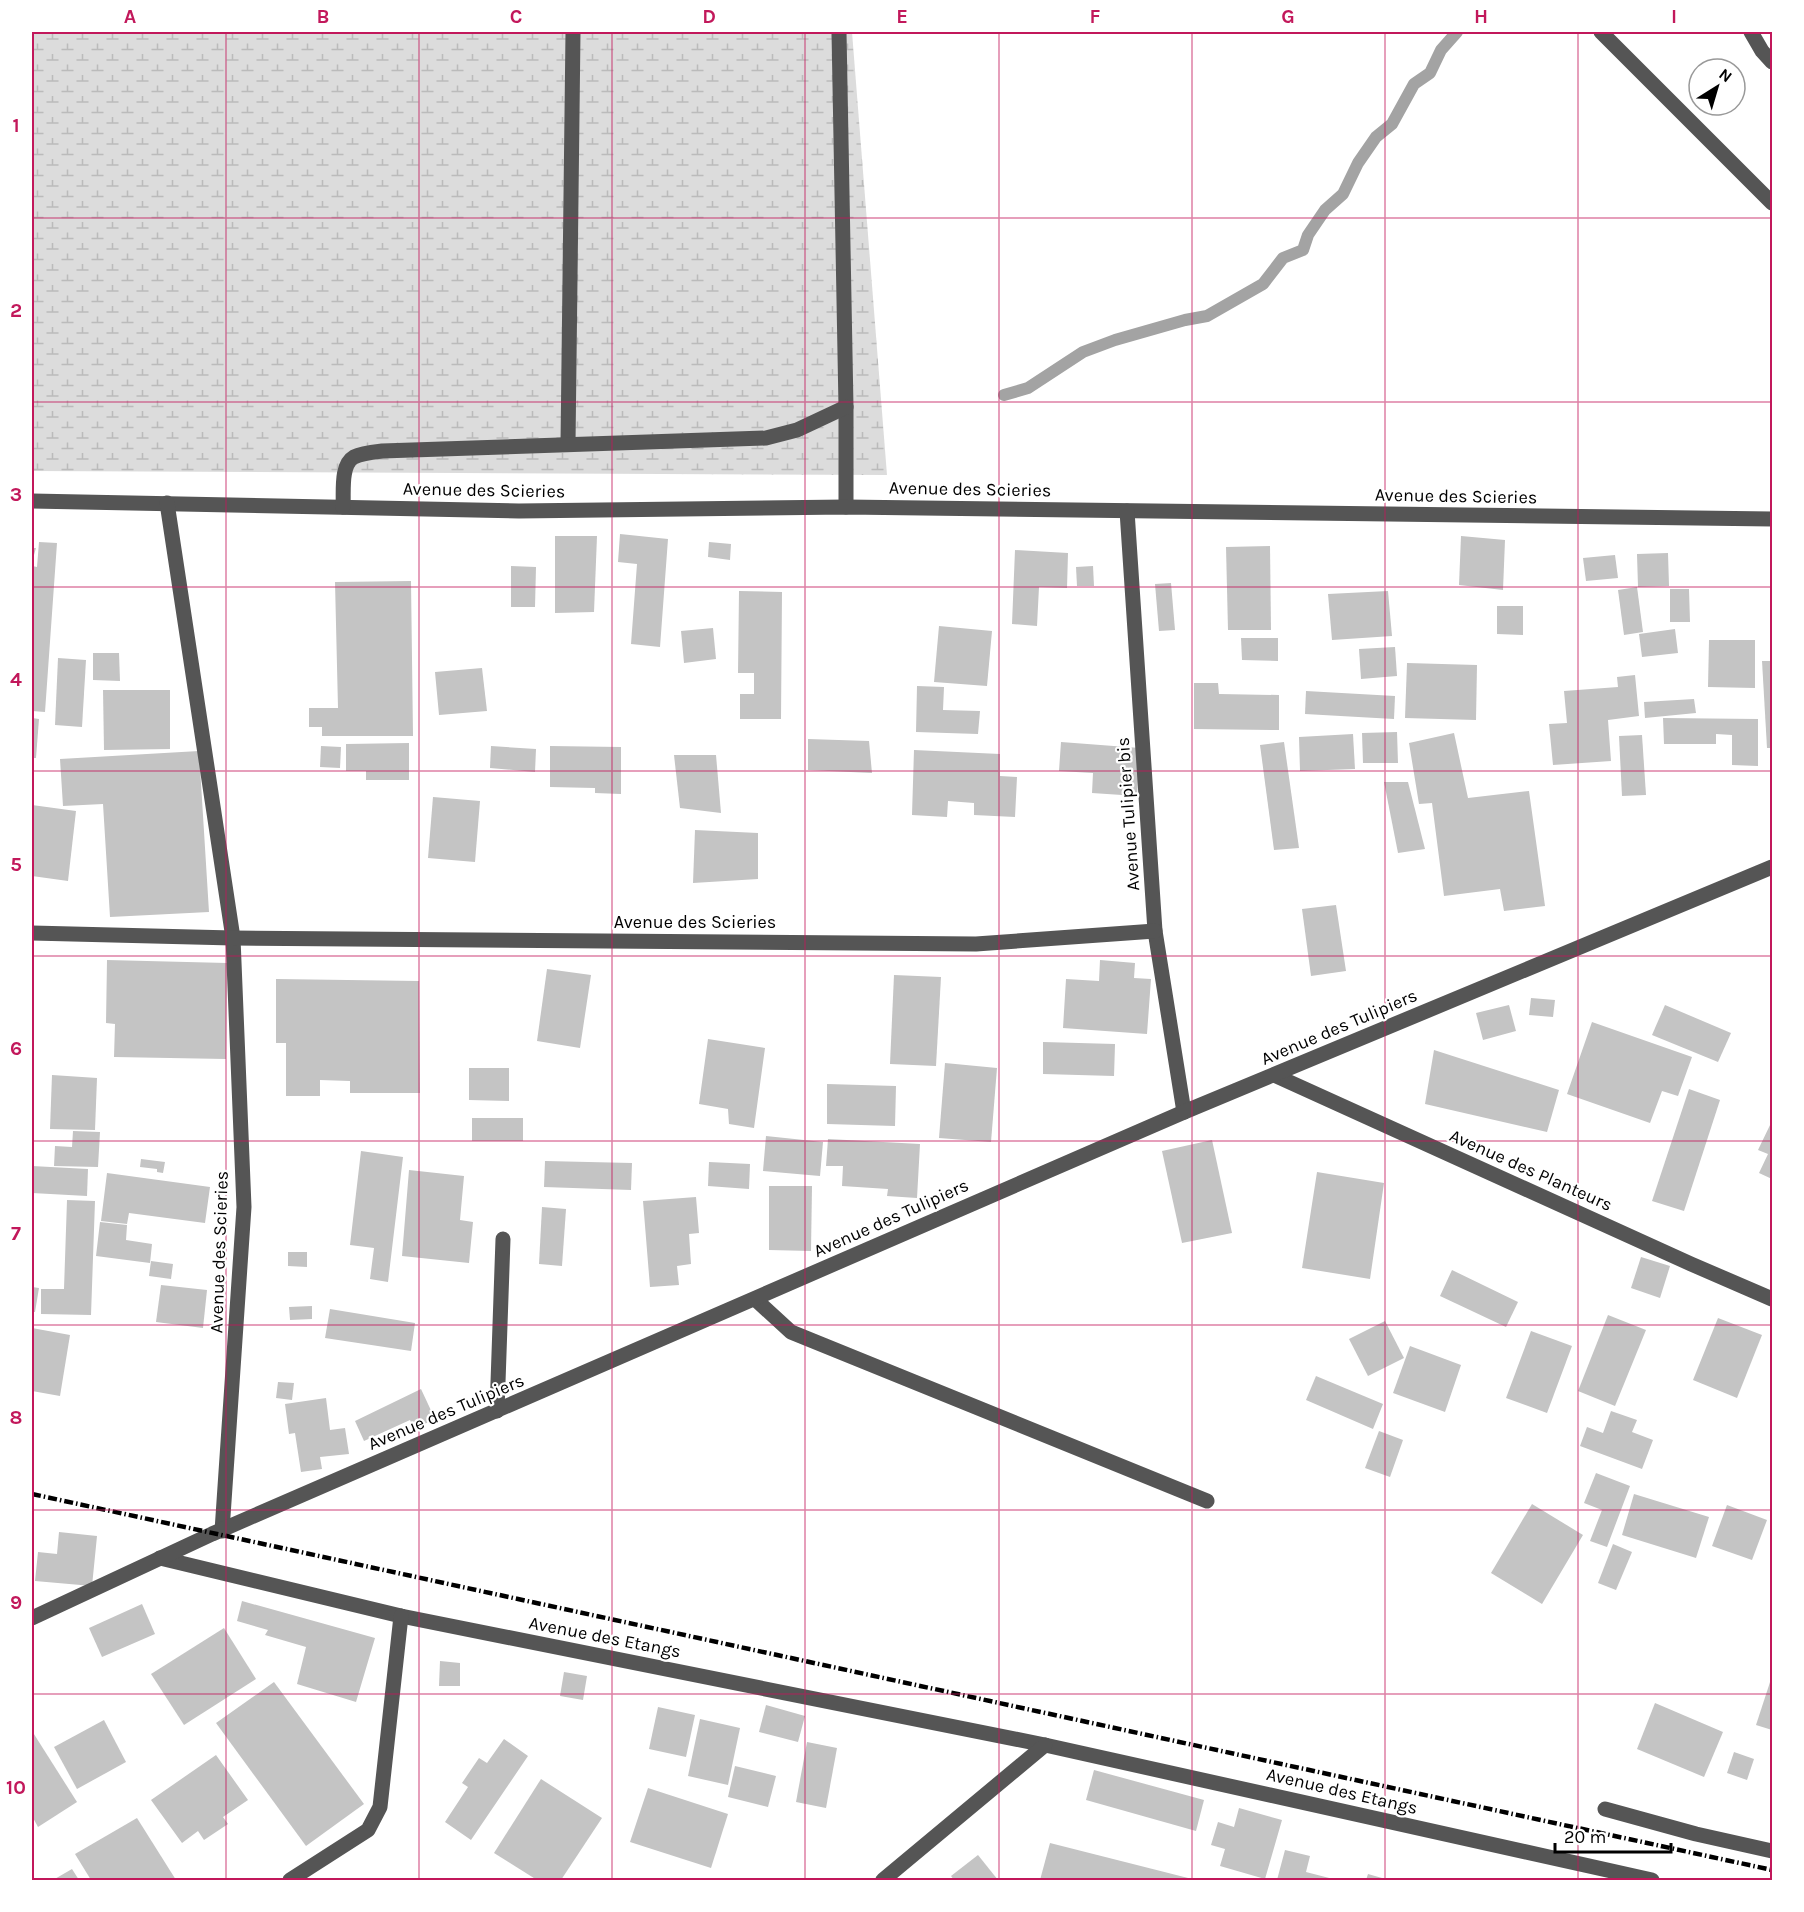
<svg xmlns="http://www.w3.org/2000/svg" width="1804" height="1912" font-family="Karla,sans-serif">
<style>
.wetland{fill:url(#wetland-marsh)}
.lines{fill:none;stroke-linecap:round;stroke-linejoin:round}
.stream{stroke:#a3a3a3;stroke-width:12}
.building{fill:#c4c4c4}
.minor{stroke:#555;stroke-width:15}
.rail{stroke:#000;stroke-width:4.5;stroke-dasharray:9 3 1.5 3;stroke-linecap:butt}
.grid{fill:none;stroke:#c2185b;stroke-width:1.5;stroke-opacity:0.55}
.labels{text-anchor:middle;dominant-baseline:central;stroke-width:4.5;stroke-linejoin:round;paint-order:stroke}
.street-label{font-size:18px;fill:#000;stroke:#fff}
.neatline{fill:none;stroke:#c2185b;stroke-width:2}
.grid-label{font-size:20px;text-anchor:middle;font-weight:bold;fill:#c2185b}
</style>
<defs>
<pattern id="wetland-marsh" width="20" height="14" patternUnits="userSpaceOnUse" patternTransform="scale(1.5)"><rect width="20" height="14" fill="#dcdcdc"/><path d="M1 5h8M5 5V1M11 12h8M15 12V8" fill="none" stroke="#bbb"/></pattern>
</defs>
<rect width="100%" height="100%" fill="#fff"/>
<polygon class="wetland" points="32,32 852,32 887,475 32,471"/>
<g class="lines">
<polyline class="stream" points="1004,395 1028,388 1083,352 1115,340 1185,320 1207,316 1263,284 1283,258 1303,250 1308,235 1325,210 1343,194 1358,163 1376,137 1392,124 1414,84 1430,73 1441,50 1457,32"/>
</g>
<g class="building">
<polygon points="620,534 668,539 660,647 631,644 637,564 618,562"/>
<polygon points="555,536 597,536 594,612 555,613"/>
<polygon points="1461,536 1505,540 1503,590 1459,585"/>
<polygon points="39,542 57,543 45,712 32,711 32,566 37,567"/>
<polygon points="709,542 731,544 730,560 708,557"/>
<polygon points="1270,546 1271,630 1228,630 1226,547"/>
<polygon points="32,548 36,548 32,562"/>
<polygon points="1015,550 1068,553 1067,588 1039,587 1037,626 1012,624"/>
<polygon points="1668,553 1669,586 1638,587 1637,554"/>
<polygon points="1615,555 1618,578 1586,581 1583,558"/>
<polygon points="511,566 536,567 535,607 511,607"/>
<polygon points="1093,566 1094,586 1077,586 1076,567"/>
<polygon points="411,581 413,736 322,736 322,727 309,727 309,708 338,708 335,582"/>
<polygon points="1171,583 1175,630 1159,631 1155,584"/>
<polygon points="1637,587 1643,632 1624,635 1618,590"/>
<polygon points="1670,589 1689,589 1690,622 1670,622"/>
<polygon points="739,591 782,592 781,719 740,719 740,694 754,694 754,673 738,673"/>
<polygon points="1388,591 1392,636 1332,640 1328,594"/>
<polygon points="1497,606 1523,606 1523,635 1497,634"/>
<polygon points="939,626 992,631 987,686 934,682"/>
<polygon points="713,628 716,659 684,663 681,631"/>
<polygon points="1675,629 1678,653 1642,657 1639,634"/>
<polygon points="1241,638 1278,638 1278,661 1242,660"/>
<polygon points="1709,640 1755,640 1755,688 1708,687"/>
<polygon points="1395,647 1397,676 1361,679 1359,649"/>
<polygon points="93,653 119,653 120,681 93,680"/>
<polygon points="58,658 86,660 82,727 55,725"/>
<polygon points="1762,661 1772,661 1772,748 1767,748"/>
<polygon points="1407,663 1477,665 1476,720 1405,718"/>
<polygon points="482,668 487,711 439,715 435,672"/>
<polygon points="1635,675 1639,716 1608,720 1611,761 1553,765 1549,724 1567,723 1564,691 1618,687 1617,677"/>
<polygon points="1194,683 1218,683 1219,694 1279,695 1279,730 1194,729"/>
<polygon points="917,686 944,687 943,710 980,711 978,734 916,732"/>
<polygon points="103,690 170,690 170,749 104,750"/>
<polygon points="1306,691 1395,696 1394,719 1305,714"/>
<polygon points="1694,699 1696,713 1645,718 1644,702"/>
<polygon points="32,718 39,719 36,758 32,758"/>
<polygon points="1663,718 1758,719 1758,766 1732,765 1732,735 1716,734 1716,744 1664,744"/>
<polygon points="1397,732 1398,763 1363,763 1362,733"/>
<polygon points="1454,733 1468,798 1529,791 1545,906 1504,911 1500,889 1444,896 1432,803 1419,804 1409,743"/>
<polygon points="1353,734 1355,769 1300,771 1299,737"/>
<polygon points="1642,735 1646,795 1622,796 1619,736"/>
<polygon points="808,739 869,741 872,773 808,770"/>
<polygon points="1061,742 1140,748 1137,796 1092,793 1093,773 1059,771"/>
<polygon points="1284,742 1299,848 1274,850 1260,745"/>
<polygon points="409,743 409,780 366,780 366,771 346,771 346,744"/>
<polygon points="321,746 341,747 340,768 320,767"/>
<polygon points="491,746 536,749 535,772 490,768"/>
<polygon points="550,746 621,747 621,794 595,793 595,788 550,787"/>
<polygon points="914,750 1000,754 1000,776 1017,777 1015,817 974,815 974,803 948,801 947,817 912,815"/>
<polygon points="199,751 209,912 110,917 103,804 63,806 60,759"/>
<polygon points="674,755 716,755 721,813 680,808"/>
<polygon points="1384,782 1408,782 1425,849 1398,853"/>
<polygon points="433,797 480,801 475,862 428,858"/>
<polygon points="32,805 76,811 68,881 32,876"/>
<polygon points="695,830 758,833 758,879 693,883"/>
<polygon points="1336,905 1346,971 1311,976 1302,909"/>
<polygon points="107,960 227,963 226,1059 114,1057 115,1024 106,1023"/>
<polygon points="1100,960 1135,963 1134,978 1151,979 1147,1034 1063,1028 1066,979 1099,981"/>
<polygon points="547,969 591,975 580,1048 537,1041"/>
<polygon points="894,975 941,977 936,1066 890,1064"/>
<polygon points="276,979 419,981 420,1093 350,1093 350,1081 320,1080 320,1096 286,1096 286,1043 276,1043"/>
<polygon points="1531,998 1555,1000 1553,1017 1529,1015"/>
<polygon points="1509,1005 1516,1031 1483,1040 1476,1013"/>
<polygon points="1665,1005 1731,1033 1718,1062 1652,1035"/>
<polygon points="1592,1022 1692,1057 1678,1096 1662,1091 1650,1123 1567,1094"/>
<polygon points="708,1039 765,1048 754,1128 729,1124 728,1109 699,1104"/>
<polygon points="1043,1042 1115,1044 1114,1076 1043,1074"/>
<polygon points="1434,1050 1559,1090 1547,1132 1425,1104"/>
<polygon points="945,1063 997,1068 991,1142 939,1138"/>
<polygon points="469,1068 509,1068 509,1101 469,1100"/>
<polygon points="52,1075 97,1078 95,1130 50,1129"/>
<polygon points="827,1084 896,1086 895,1126 827,1124"/>
<polygon points="1689,1089 1720,1100 1684,1211 1652,1201"/>
<rect x="472" y="1118" width="51" height="23"/>
<polygon points="1771,1123 1772,1124 1772,1179 1759,1173 1768,1154 1758,1150"/>
<polygon points="73,1131 100,1132 98,1167 54,1166 55,1146 72,1147"/>
<polygon points="766,1136 823,1142 820,1176 763,1171"/>
<polygon points="828,1139 920,1144 917,1198 887,1196 888,1189 842,1186 843,1166 826,1166"/>
<polygon points="1212,1140 1232,1233 1182,1243 1162,1151"/>
<polygon points="361,1151 403,1157 388,1282 370,1279 374,1248 350,1245"/>
<polygon points="141,1159 165,1162 163,1173 157,1172 157,1169 140,1167"/>
<polygon points="545,1161 632,1163 631,1190 544,1187"/>
<polygon points="709,1162 750,1164 749,1189 708,1186"/>
<polygon points="32,1166 88,1169 87,1196 32,1193"/>
<polygon points="409,1170 464,1176 460,1220 473,1222 469,1263 402,1256"/>
<polygon points="1317,1172 1384,1183 1370,1279 1302,1268"/>
<polygon points="107,1173 210,1187 205,1223 129,1213 127,1224 101,1221"/>
<polygon points="769,1186 812,1186 811,1251 769,1250"/>
<polygon points="696,1197 699,1233 689,1234 691,1264 677,1266 679,1285 650,1287 643,1201"/>
<polygon points="67,1200 95,1201 91,1315 41,1314 41,1289 64,1289"/>
<polygon points="542,1207 566,1209 562,1266 539,1264"/>
<polygon points="100,1222 127,1225 126,1240 152,1244 150,1263 96,1256"/>
<polygon points="288,1252 307,1252 307,1267 288,1266"/>
<polygon points="1641,1257 1670,1266 1660,1298 1631,1288"/>
<polygon points="151,1261 173,1264 171,1279 149,1276"/>
<polygon points="1452,1270 1518,1302 1506,1327 1440,1296"/>
<polygon points="161,1285 207,1290 203,1328 156,1322"/>
<polygon points="32,1287 39,1288 35,1312 32,1312"/>
<polygon points="312,1306 312,1319 290,1320 289,1307"/>
<polygon points="330,1309 415,1323 411,1351 325,1338"/>
<polygon points="1608,1315 1646,1330 1615,1406 1578,1391"/>
<polygon points="1718,1318 1762,1335 1737,1398 1693,1380"/>
<polygon points="1385,1321 1404,1358 1368,1376 1349,1339"/>
<polygon points="32,1328 70,1335 60,1396 32,1391"/>
<polygon points="1531,1331 1572,1346 1547,1413 1506,1398"/>
<polygon points="1410,1346 1461,1365 1445,1412 1393,1393"/>
<polygon points="1316,1376 1383,1404 1373,1429 1306,1400"/>
<polygon points="278,1382 294,1383 292,1400 276,1398"/>
<polygon points="421,1389 435,1419 414,1429 410,1420 364,1441 355,1421"/>
<polygon points="326,1398 330,1430 345,1428 349,1454 320,1457 322,1469 301,1472 295,1433 289,1434 285,1404"/>
<polygon points="1611,1411 1637,1420 1632,1432 1653,1440 1642,1469 1580,1446 1587,1427 1603,1433"/>
<polygon points="1379,1431 1403,1440 1390,1477 1365,1468"/>
<polygon points="1596,1473 1630,1486 1607,1547 1590,1541 1602,1510 1584,1503"/>
<polygon points="1634,1494 1709,1517 1696,1558 1622,1535"/>
<polygon points="1532,1504 1583,1535 1542,1604 1491,1573"/>
<polygon points="1727,1505 1767,1520 1752,1560 1712,1546"/>
<polygon points="59,1532 97,1536 92,1586 35,1581 38,1552 57,1554"/>
<polygon points="1613,1544 1632,1552 1616,1590 1598,1583"/>
<polygon points="242,1601 375,1638 356,1702 297,1684 306,1647 265,1635 268,1630 237,1621"/>
<polygon points="142,1604 155,1634 102,1657 89,1628"/>
<polygon points="224,1628 256,1679 184,1725 151,1674"/>
<polygon points="440,1661 460,1663 460,1686 439,1686"/>
<polygon points="564,1672 587,1676 583,1700 560,1696"/>
<polygon points="1772,1676 1772,1730 1756,1725"/>
<polygon points="274,1682 364,1804 306,1846 216,1723"/>
<polygon points="1655,1703 1723,1732 1704,1777 1637,1749"/>
<polygon points="766,1705 805,1716 798,1742 759,1732"/>
<polygon points="658,1707 695,1715 686,1757 649,1749"/>
<polygon points="700,1719 740,1728 728,1785 688,1776"/>
<polygon points="104,1720 126,1762 77,1789 54,1747"/>
<polygon points="32,1731 77,1802 38,1827 32,1816"/>
<polygon points="504,1739 528,1756 471,1840 445,1822 468,1787 462,1783 479,1758 487,1763"/>
<polygon points="807,1742 837,1748 826,1808 796,1802"/>
<polygon points="1734,1752 1754,1759 1747,1780 1727,1773"/>
<polygon points="216,1755 248,1800 223,1817 228,1824 204,1840 198,1831 182,1843 151,1800"/>
<polygon points="735,1766 776,1776 768,1807 728,1797"/>
<polygon points="1094,1770 1204,1800 1196,1831 1086,1800"/>
<polygon points="541,1779 602,1818 561,1880 537,1880 494,1853"/>
<polygon points="648,1788 728,1814 711,1868 630,1842"/>
<polygon points="1239,1808 1282,1820 1265,1879 1220,1866 1225,1849 1211,1845 1218,1822 1234,1827"/>
<polygon points="137,1818 176,1880 91,1880 75,1854"/>
<polygon points="1050,1843 1196,1880 1040,1880"/>
<polygon points="1285,1850 1310,1856 1306,1872 1337,1880 1277,1880"/>
<polygon points="978,1855 998,1880 954,1880 951,1876"/>
<polygon points="72,1869 79,1880 53,1880"/>
<polygon points="1368,1874 1389,1880 1366,1880"/>
</g>
<g class="lines">
<g class="minor">
<polyline points="839,32 846,407 846,507"/>
<polyline points="1601,32 1772,203"/>
<polyline points="1751,32 1762,51 1772,62"/>
<polyline points="568,444 573,32"/>
<polyline points="32,501 519,511 846,507 1772,519"/>
<polyline points="167,503 233,938 244,1207 222,1531"/>
<path d="M343,507c1,-14 -3,-42 11,-50 8,-4 19,-5 28,-6l384,-13 31,-8 49,-23"/>
<polyline points="1127,511 1155,931 1184,1112"/>
<polyline points="32,933 233,938 976,944 1155,931"/>
<polyline points="1274,1075 1691,1264 1772,1299"/>
<polyline points="755,1299 791,1332 1207,1501"/>
<polyline points="497,1411 503,1239"/>
<polyline points="160,1558 401,1616 1045,1745 1652,1880"/>
<polyline points="32,1618 212,1534 1184,1112 1772,867"/>
<polyline points="1605,1809 1696,1834 1772,1851"/>
<polyline points="290,1880 368,1830 380,1807 401,1616"/>
<polyline points="883,1880 1045,1745"/>
</g>
<polyline class="rail" points="32,1494 1772,1870"/>
</g>
<path class="grid" d="M226,32v1848M419,32v1848M612,32v1848M805,32v1848M999,32v1848M1192,32v1848M1385,32v1848M1578,32v1848M32,218h1740M32,402h1740M32,587h1740M32,771h1740M32,956h1740M32,1141h1740M32,1325h1740M32,1510h1740M32,1694h1740"/>
<g class="labels">
<g class="street-label">
<text transform="translate(970 489) rotate(1)">Avenue des Scieries</text>
<text transform="translate(484 490) rotate(1)">Avenue des Scieries</text>
<text transform="translate(1456 496) rotate(1)">Avenue des Scieries</text>
<text transform="translate(1128 814) rotate(-94)">Avenue Tulipier bis</text>
<text x="695" y="922">Avenue des Scieries</text>
<text transform="translate(1339 1027) rotate(-23)">Avenue des Tulipiers</text>
<text transform="translate(1531 1170) rotate(24)">Avenue des Planteurs</text>
<text transform="translate(891 1218) rotate(-24)">Avenue des Tulipiers</text>
<text transform="translate(219 1252) rotate(-88)">Avenue des Scieries</text>
<text transform="translate(446 1412) rotate(-23)">Avenue des Tulipiers</text>
<text transform="translate(605 1637) rotate(11)">Avenue des Etangs</text>
<text transform="translate(1342 1791) rotate(13)">Avenue des Etangs</text>
</g>
</g>
<rect width="1804" height="1912" fill="none" stroke="#ffffff" stroke-width="66"/>
<g transform="translate(1717 87) rotate(37)"><circle r="28" fill="#ffffff" stroke="#999999" stroke-width="1.5"/>
<path d="M0-4.5L10 22L0 15L-10 22Z" fill="#000000"/>
<text y="-9" font-size="16" font-weight="bold" text-anchor="middle" fill="#000000">N</text>
</g>
<path d="M1555 1843v9h116v-9" fill="none" stroke="#000000" stroke-width="3"/>
<text x="1564" y="1843" font-size="18" fill="#000000" stroke="#ffffff" stroke-width="4.5" paint-order="stroke">20 m</text>
<rect x="33" y="33" width="1738" height="1846" class="neatline"/>
<g class="grid-label">
<text x="130" y="23">A</text>
<text x="323" y="23">B</text>
<text x="516" y="23">C</text>
<text x="709" y="23">D</text>
<text x="902" y="23">E</text>
<text x="1095" y="23">F</text>
<text x="1288" y="23">G</text>
<text x="1481" y="23">H</text>
<text x="1674" y="23">I</text>
<text x="16" y="132">1</text>
<text x="16" y="317">2</text>
<text x="16" y="501">3</text>
<text x="16" y="686">4</text>
<text x="16" y="871">5</text>
<text x="16" y="1055">6</text>
<text x="16" y="1240">7</text>
<text x="16" y="1424">8</text>
<text x="16" y="1609">9</text>
<text x="16" y="1794">10</text>
</g>
</svg>
